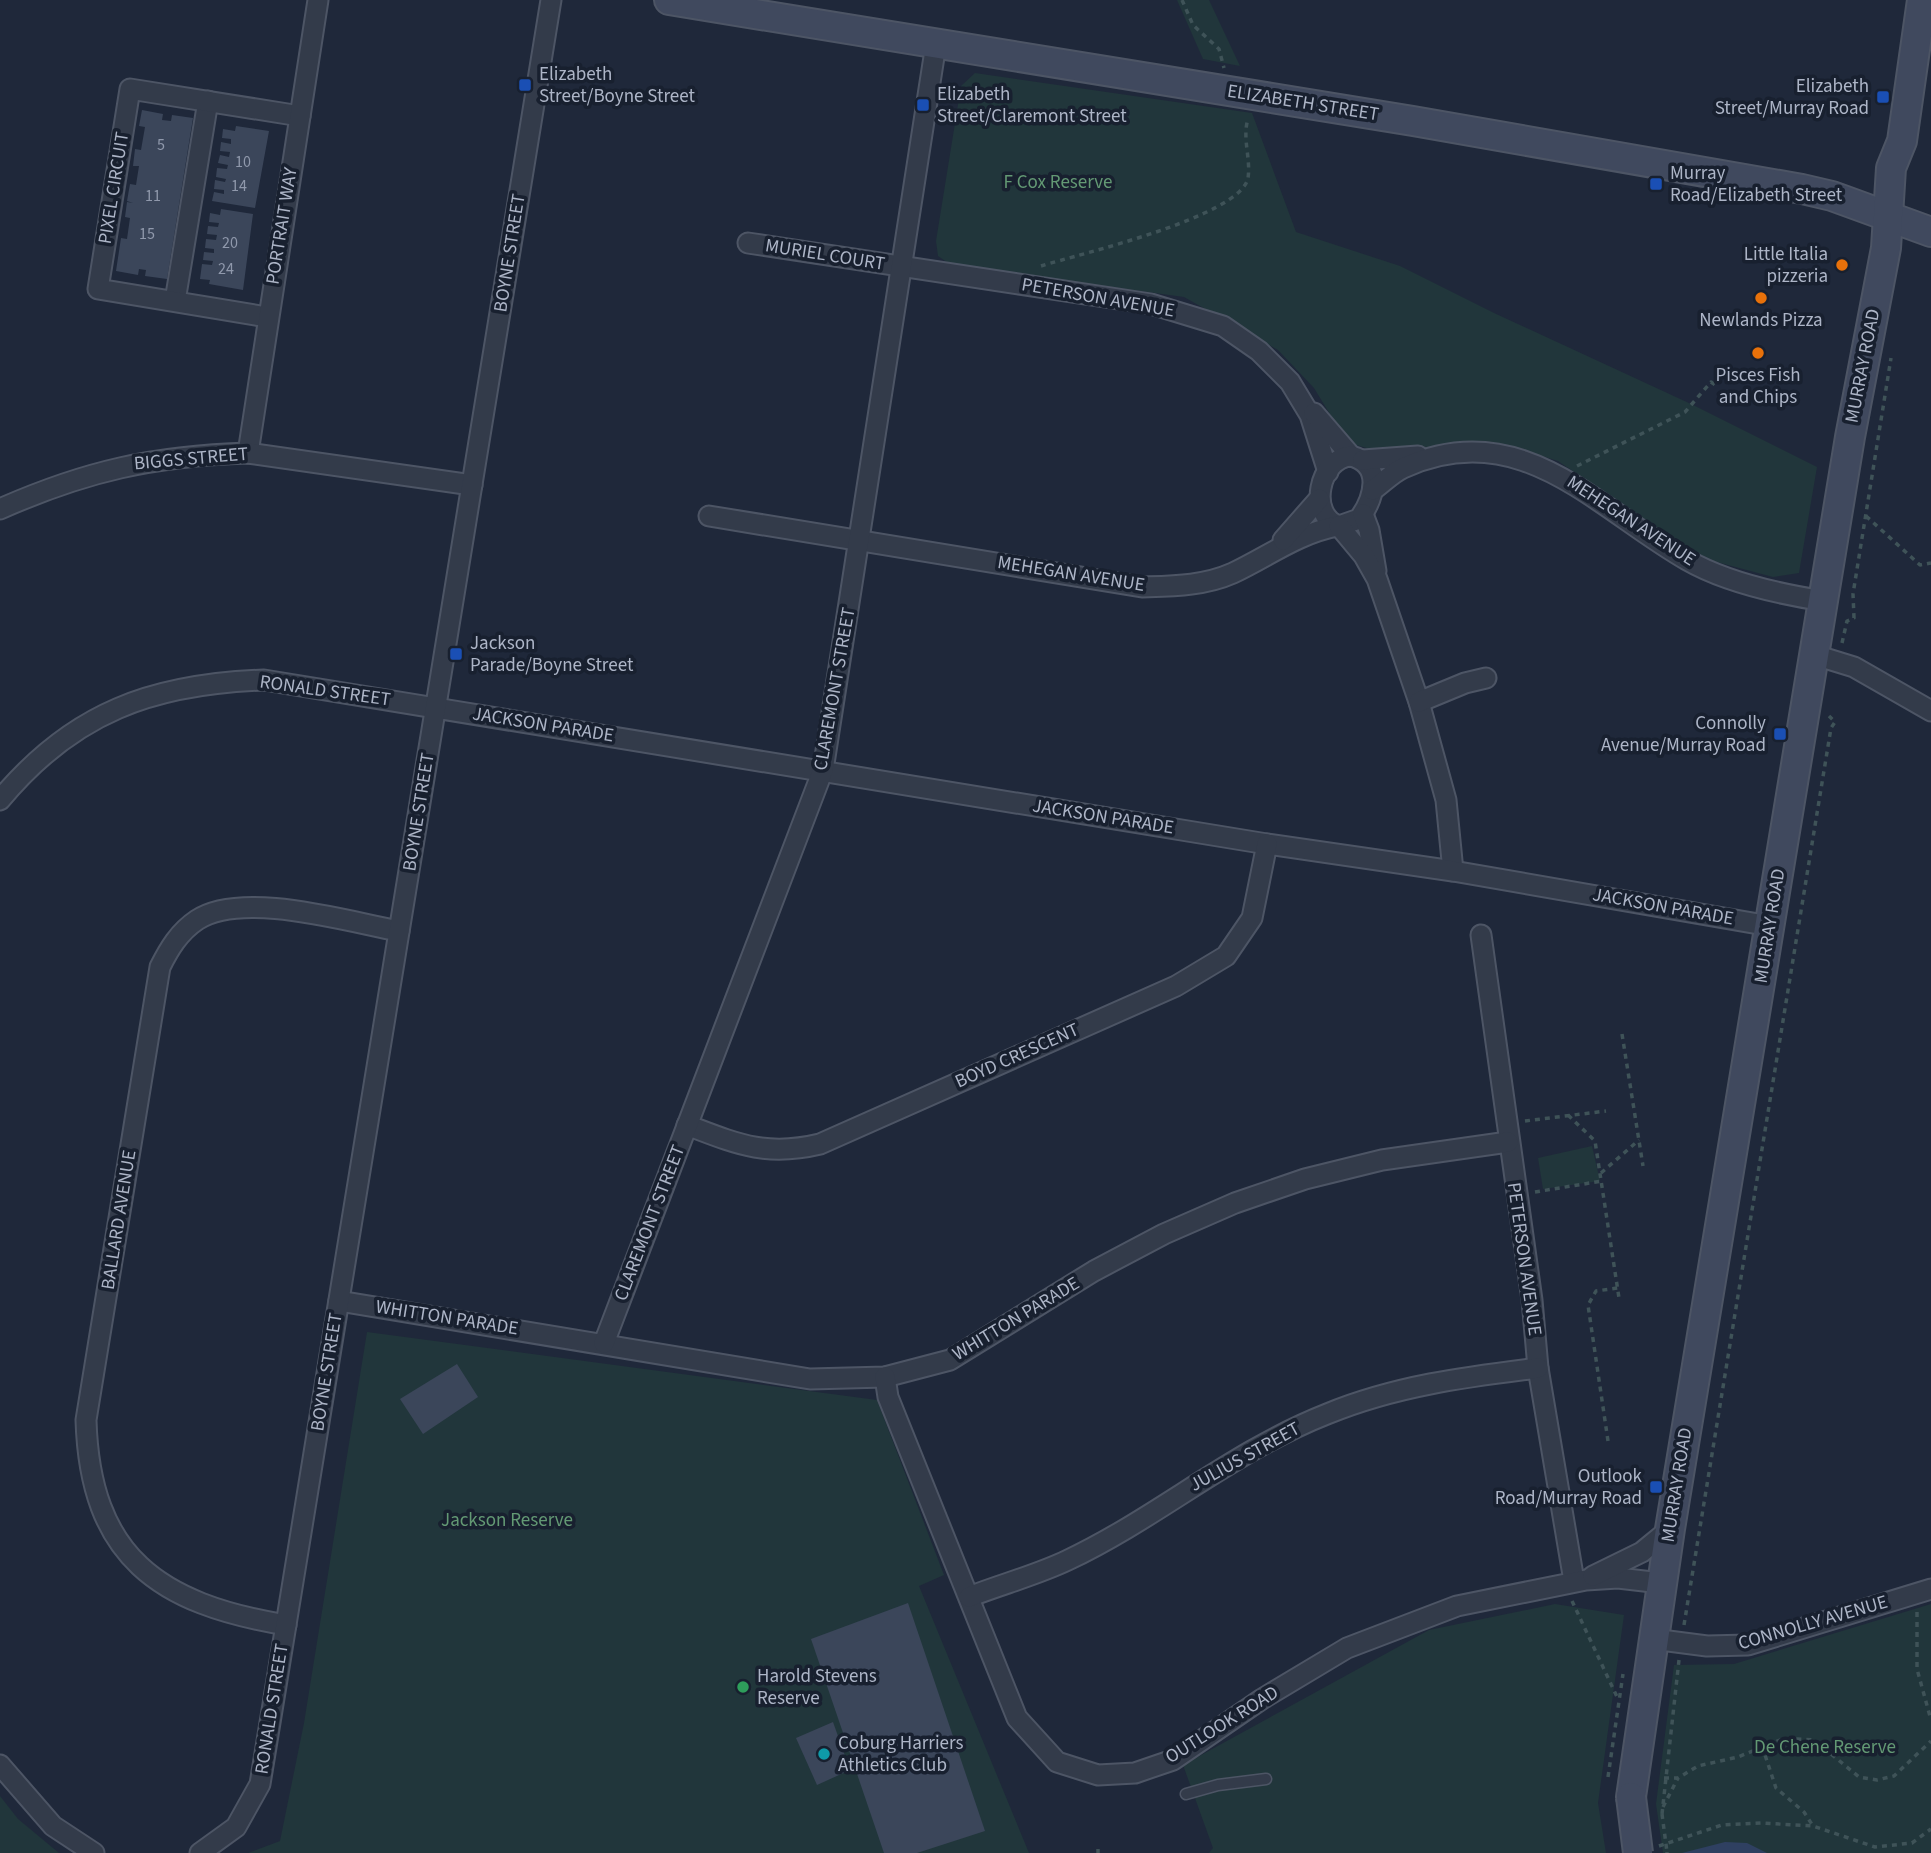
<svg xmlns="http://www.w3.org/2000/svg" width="1931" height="1853" font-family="'Source Sans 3',sans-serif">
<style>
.green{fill:#21363b}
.water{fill:#2f4061}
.building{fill:#3b465a}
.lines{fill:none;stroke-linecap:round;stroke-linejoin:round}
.lane-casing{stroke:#4d5565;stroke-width:13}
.street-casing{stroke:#4d5565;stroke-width:23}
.secondary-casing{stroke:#4d5565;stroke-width:32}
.path{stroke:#3f5358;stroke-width:3.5;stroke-dasharray:5 5;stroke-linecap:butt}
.lane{stroke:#333b4a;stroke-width:10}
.street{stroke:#333b4a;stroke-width:19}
.secondary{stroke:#40495e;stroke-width:28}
.secondary-bridge-casing{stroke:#4d5565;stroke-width:32;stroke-linecap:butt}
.path-bridge{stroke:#3f5358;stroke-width:3.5;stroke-dasharray:5 5;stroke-linecap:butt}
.secondary-bridge{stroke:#40495e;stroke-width:28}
.transit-dot{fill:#1a4fb4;stroke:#18202f;stroke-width:2.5}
.food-dot{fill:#e8710a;stroke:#18202f;stroke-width:2.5}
.leisure-dot{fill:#2e9e5b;stroke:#18202f;stroke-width:2.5}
.culture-dot{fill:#0f9aa8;stroke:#18202f;stroke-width:2.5}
.labels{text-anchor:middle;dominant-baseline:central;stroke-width:7;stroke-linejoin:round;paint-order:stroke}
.number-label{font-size:16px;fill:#9099ac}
.poi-label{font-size:19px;fill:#adb5c7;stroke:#18202f;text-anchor:start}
.street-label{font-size:19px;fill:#adb5c7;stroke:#18202f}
.park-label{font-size:19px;fill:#639974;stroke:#18202f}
</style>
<rect width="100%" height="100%" fill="#1f283a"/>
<g class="green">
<polygon points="1177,0 1209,0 1240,66 1203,59"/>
<polygon points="975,73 1252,113 1296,232 1400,266 1494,313 1691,404 1817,467 1799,573 1773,577 1713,561 1684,547 1558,461 1515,448 1480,445 1377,451 1356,445 1342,434 1314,388 1278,350 1184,297 951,265 938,256 936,241 961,86"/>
<polygon points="1592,1146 1600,1181 1543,1189 1538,1158"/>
<polygon points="367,1332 877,1400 944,1575 919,1586 1029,1853 248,1853 280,1841 304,1723"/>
<polygon points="1555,1604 1624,1615 1598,1803 1606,1853 1209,1853 1213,1848 1183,1765 1429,1630"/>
<polygon points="1931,1604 1931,1853 1663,1853 1656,1804 1674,1665 1734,1664"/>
<polygon points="0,1796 18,1819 59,1853 0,1853"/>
</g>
<polygon class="water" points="1725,1842 1747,1843 1767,1853 1682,1853"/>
<g class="building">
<polygon points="142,110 163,114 162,120 171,121 172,115 193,118 167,279 145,276 146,270 139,269 138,275 116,271 121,238 127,239 130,218 125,217 127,202 133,203 127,201 130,184 136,185 139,166 133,166 135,149 141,150 145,127 139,126"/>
<polygon points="236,126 269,131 255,208 212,201 214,192 224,194 224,190 214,189 215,180 225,182 226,179 216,177 217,168 227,169 228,165 218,163 220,155 229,157 230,152 220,151 221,142 231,144 231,139 222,138 223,129 235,131"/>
<polygon points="221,209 253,214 243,290 209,284 210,280 200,279 202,264 212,265 213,261 203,260 204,252 214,253 214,249 205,248 206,239 216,240 217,235 207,234 208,226 218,227 219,223 209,222 210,213 220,215"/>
<polygon points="457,1364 478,1397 423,1434 400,1399"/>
<polygon points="908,1603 985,1831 917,1853 884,1853 811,1639"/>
<polygon points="833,1722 850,1770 817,1785 796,1738"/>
</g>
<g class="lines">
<defs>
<polyline id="lane" points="1186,1794 1218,1785 1266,1779"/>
<g id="street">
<polyline points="748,243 1151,304 1223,326 1259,351 1290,382 1310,415 1328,472"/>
<polyline points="175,301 208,101"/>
<polyline points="267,317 98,289 130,89 300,116"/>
<polyline points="1314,413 1351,456"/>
<polyline points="248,453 318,0"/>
<path d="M1351,456c33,8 23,43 8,63l-20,7c-32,-11 -20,-68 12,-70z"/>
<polyline points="1363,460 1418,456"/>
<path d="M1373,490c10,-7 19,-17 30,-22 117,-54 193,40 284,92 40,23 92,34 137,41"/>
<path d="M0,509c86,-38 153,-53 248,-56l224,32"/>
<polyline points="1363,514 1369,530 1376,571"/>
<path d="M709,516l433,71c30,-1 62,-1 91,-14 36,-17 64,-39 104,-47"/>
<polyline points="1339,526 1364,556 1377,579 1419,702 1446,800 1453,871"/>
<polyline points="1283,540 1319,499"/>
<polyline points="1815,655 1854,667 1931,711"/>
<polyline points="1419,702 1465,683 1486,678"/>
<path d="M0,800c73,-88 153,-116 264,-120l1003,164 186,27 317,55"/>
<polyline points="1481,935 1532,1300 1538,1368 1574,1581"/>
<path d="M687,1125c50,19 79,32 133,19l356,-158 50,-30 26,-38 15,-74"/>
<polyline points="339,1301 810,1379 885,1377 950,1360 1094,1271 1164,1234 1235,1203 1305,1179 1382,1160 1508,1142"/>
<polyline points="604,1343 823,770 936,44"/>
<polyline points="885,1377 888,1397 1017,1718 1057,1762 1098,1775 1135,1773 1173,1760 1262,1699 1347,1648 1457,1606 1586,1580 1618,1578 1661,1583"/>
<polyline points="1593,1576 1642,1552 1670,1529"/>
<path d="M969,1597c33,-13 68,-22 99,-37 89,-42 165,-109 259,-146 68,-28 138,-37 211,-46"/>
<path d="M286,1625c-127,-21 -196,-68 -200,-205l74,-453c9,-18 19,-35 37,-47 45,-30 152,2 202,11"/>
<polyline points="1653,1639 1707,1646 1748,1645 1931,1589"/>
<polyline points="0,1765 53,1826 94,1853"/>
<polyline points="200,1853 236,1827 260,1784 551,0"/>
</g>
<g id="secondary">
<polyline points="669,0 1413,121 1802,189 1832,196 1931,232"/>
<polyline points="1631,1797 1670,1529 1850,437 1886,248 1891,168 1902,141 1922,0"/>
</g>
</defs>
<use href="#lane" class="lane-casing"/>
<use href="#street" class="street-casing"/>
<use href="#secondary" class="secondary-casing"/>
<g class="path">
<polyline points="1182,0 1193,25 1219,49 1224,68"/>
<path d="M1041,266c38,-12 199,-49 207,-88 3,-19 -6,-40 0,-59"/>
<polyline points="1577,466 1685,412 1711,382 1718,387"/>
<polyline points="1866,516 1920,565 1931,563"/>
<polyline points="1842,643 1847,621 1854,618 1853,594 1891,358"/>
<polyline points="1622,1034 1643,1166"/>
<polyline points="1568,1115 1595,1141 1619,1298"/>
<polyline points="1525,1121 1606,1111"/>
<polyline points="1601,1173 1639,1140"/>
<polyline points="1535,1192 1602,1181"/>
<polyline points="1608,1441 1588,1305 1596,1291 1618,1288"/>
<polyline points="1572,1601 1618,1699"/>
<polyline points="1917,1612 1917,1669 1931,1720"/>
<polyline points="1684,1625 1831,728 1835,722 1829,716"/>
<polyline points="1762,1746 1776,1788 1804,1812 1813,1826"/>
<polyline points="1608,1777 1623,1674"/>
<polyline points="1664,1778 1678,1778 1698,1766 1738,1757 1780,1740 1797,1739 1814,1740 1859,1777 1877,1780 1894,1776 1931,1741"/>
<polyline points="1663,1807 1678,1778"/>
<polyline points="1662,1814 1679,1660"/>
<polyline points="1659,1846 1722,1825 1761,1823 1813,1826 1875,1847 1912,1843 1931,1829"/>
<polyline points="1667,1852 1667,1853"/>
<polyline points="1098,1853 1098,1849"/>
</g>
<use href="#lane" class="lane"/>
<use href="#street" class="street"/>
<use href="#secondary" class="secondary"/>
<defs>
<polyline id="secondary-bridge" points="1631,1797 1638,1853"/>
</defs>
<use href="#secondary-bridge" class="secondary-bridge-casing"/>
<polyline class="path-bridge" points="1662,1814 1667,1852"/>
<use href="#secondary-bridge" class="secondary-bridge"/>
</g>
<g class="transit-dot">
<rect x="518" y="78" width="14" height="14" rx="3.5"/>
<rect x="1876" y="90" width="14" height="14" rx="3.5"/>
<rect x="916" y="98" width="14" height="14" rx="3.5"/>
<rect x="1649" y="177" width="14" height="14" rx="3.5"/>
<rect x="449" y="647" width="14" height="14" rx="3.5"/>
<rect x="1773" y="727" width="14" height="14" rx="3.5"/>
<rect x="1649" y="1480" width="14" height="14" rx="3.5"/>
</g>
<g class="food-dot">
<circle cx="1842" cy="265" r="7"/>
<circle cx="1761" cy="298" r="7"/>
<circle cx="1758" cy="353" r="7"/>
</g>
<circle class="leisure-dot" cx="743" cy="1687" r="7"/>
<circle class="culture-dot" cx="824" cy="1754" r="7"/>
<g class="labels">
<g class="number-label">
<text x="161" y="145">5</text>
<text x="243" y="162">10</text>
<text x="239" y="186">14</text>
<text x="153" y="196">11</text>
<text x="147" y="234">15</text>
<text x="230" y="243">20</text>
<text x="226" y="269">24</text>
</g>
<g class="poi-label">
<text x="539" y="74">Elizabeth<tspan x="539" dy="22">Street/Boyne Street</tspan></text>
<text x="1869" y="86" text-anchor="end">Elizabeth<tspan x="1869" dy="22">Street/Murray Road</tspan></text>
<text x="937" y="94">Elizabeth<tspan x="937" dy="22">Street/Claremont Street</tspan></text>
<text x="1670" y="173">Murray<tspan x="1670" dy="22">Road/Elizabeth Street</tspan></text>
<text x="1828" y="254" text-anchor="end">Little Italia<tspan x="1828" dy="22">pizzeria</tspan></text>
<text x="1761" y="320" text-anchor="middle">Newlands Pizza</text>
<text x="1758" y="375" text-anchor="middle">Pisces Fish<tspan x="1758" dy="22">and Chips</tspan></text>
<text x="470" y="643">Jackson<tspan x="470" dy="22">Parade/Boyne Street</tspan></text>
<text x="1766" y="723" text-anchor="end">Connolly<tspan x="1766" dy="22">Avenue/Murray Road</tspan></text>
<text x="1642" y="1476" text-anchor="end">Outlook<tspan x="1642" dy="22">Road/Murray Road</tspan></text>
<text x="757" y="1676">Harold Stevens<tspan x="757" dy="22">Reserve</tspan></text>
<text x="838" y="1743">Coburg Harriers<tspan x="838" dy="22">Athletics Club</tspan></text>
</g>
<g class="street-label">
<text transform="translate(1303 103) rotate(9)">ELIZABETH STREET</text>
<text transform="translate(114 188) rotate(-81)">PIXEL CIRCUIT</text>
<text transform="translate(282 226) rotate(-81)">PORTRAIT WAY</text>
<text transform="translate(510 253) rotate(-81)">BOYNE STREET</text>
<text transform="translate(825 255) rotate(9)">MURIEL COURT</text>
<text transform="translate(1098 298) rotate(10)">PETERSON AVENUE</text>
<text transform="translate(1863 366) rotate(-79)">MURRAY ROAD</text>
<text transform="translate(191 459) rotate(-5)">BIGGS STREET</text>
<text transform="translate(1631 521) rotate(33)">MEHEGAN AVENUE</text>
<text transform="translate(1071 574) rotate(9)">MEHEGAN AVENUE</text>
<text transform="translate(835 689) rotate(-80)">CLAREMONT STREET</text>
<text transform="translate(325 691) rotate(8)">RONALD STREET</text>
<text transform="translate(543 725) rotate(9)">JACKSON PARADE</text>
<text transform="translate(419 812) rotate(-81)">BOYNE STREET</text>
<text transform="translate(1103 817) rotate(9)">JACKSON PARADE</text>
<text transform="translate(1663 907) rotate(10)">JACKSON PARADE</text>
<text transform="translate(1770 926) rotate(-81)">MURRAY ROAD</text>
<text transform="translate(1017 1056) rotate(-24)">BOYD CRESCENT</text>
<text transform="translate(119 1220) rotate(-81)">BALLARD AVENUE</text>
<text transform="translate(650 1223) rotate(-69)">CLAREMONT STREET</text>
<text transform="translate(1524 1259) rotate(82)">PETERSON AVENUE</text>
<text transform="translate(447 1318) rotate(9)">WHITTON PARADE</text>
<text transform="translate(1016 1319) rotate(-31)">WHITTON PARADE</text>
<text transform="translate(327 1372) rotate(-81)">BOYNE STREET</text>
<text transform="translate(1245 1457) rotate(-29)">JULIUS STREET</text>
<text transform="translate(1677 1485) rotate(-81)">MURRAY ROAD</text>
<text transform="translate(1813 1623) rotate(-16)">CONNOLLY AVENUE</text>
<text transform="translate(272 1709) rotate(-81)">RONALD STREET</text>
<text transform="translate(1222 1725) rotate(-32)">OUTLOOK ROAD</text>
</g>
<g class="park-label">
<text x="1058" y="182">F Cox Reserve</text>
<text x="507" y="1520">Jackson Reserve</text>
<text x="1825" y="1747">De Chene Reserve</text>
</g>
</g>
</svg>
